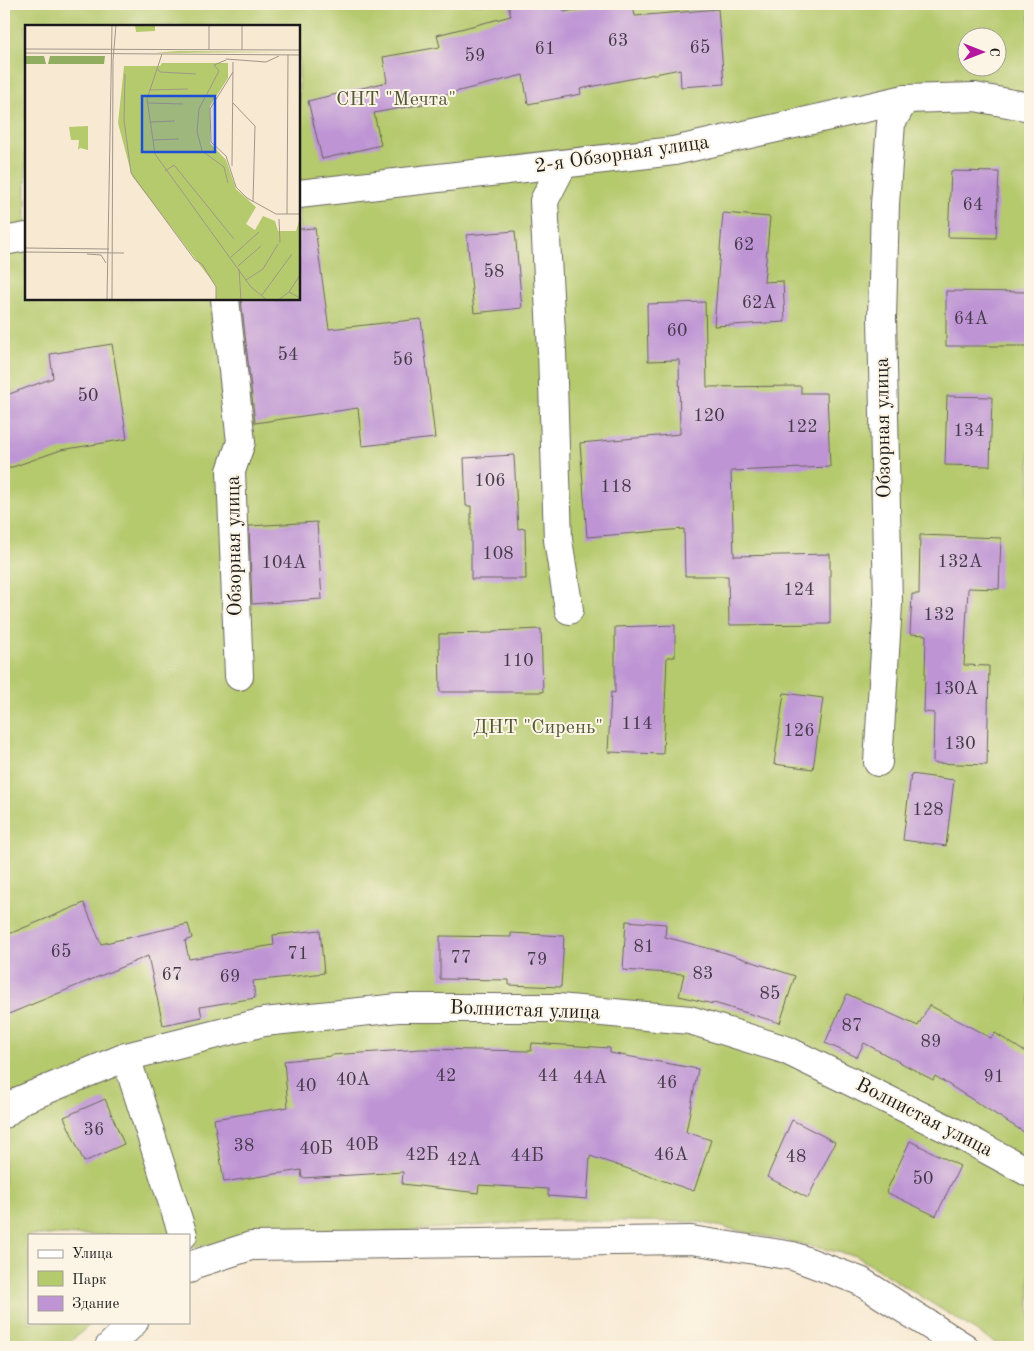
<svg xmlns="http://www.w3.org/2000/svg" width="1034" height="1351" font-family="'Old Standard TT',serif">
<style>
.green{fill:#b5c96d;stroke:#687244;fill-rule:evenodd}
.building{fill:#be94d4}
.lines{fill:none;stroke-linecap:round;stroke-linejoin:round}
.street-casing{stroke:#69645c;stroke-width:30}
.street{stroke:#fff;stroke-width:28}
.labels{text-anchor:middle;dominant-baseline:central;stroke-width:4;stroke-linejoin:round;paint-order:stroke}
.number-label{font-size:18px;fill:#443a4a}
.park-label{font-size:20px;fill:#525938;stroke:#fcf5e5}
.street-label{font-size:20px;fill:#1c1c1c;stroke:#fcf5e5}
.inset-road{fill:none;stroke:#a09789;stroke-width:1}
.view{fill:#1d4ed8;fill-opacity:0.15;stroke:#1d4ed8;stroke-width:2.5}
.inset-edge{fill:none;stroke:#1c1c1c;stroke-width:2.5}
</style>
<rect width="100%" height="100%" fill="#fcf5e5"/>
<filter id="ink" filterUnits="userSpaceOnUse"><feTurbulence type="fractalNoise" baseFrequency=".02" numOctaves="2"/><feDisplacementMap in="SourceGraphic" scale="10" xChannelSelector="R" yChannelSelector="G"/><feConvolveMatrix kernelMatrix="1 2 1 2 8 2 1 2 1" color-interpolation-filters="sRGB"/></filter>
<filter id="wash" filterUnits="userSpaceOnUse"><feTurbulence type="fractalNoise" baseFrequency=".0096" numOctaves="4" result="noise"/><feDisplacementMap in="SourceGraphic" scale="20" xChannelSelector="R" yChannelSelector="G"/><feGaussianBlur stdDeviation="1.12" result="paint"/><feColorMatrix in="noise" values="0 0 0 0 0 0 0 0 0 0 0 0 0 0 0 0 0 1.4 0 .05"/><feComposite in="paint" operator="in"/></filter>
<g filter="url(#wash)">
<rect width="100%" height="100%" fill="#f8e9d2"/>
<path class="green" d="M4,4h1026v1343h-28l-146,-91 -157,-34 -147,-2 -363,27v-12h-160v87h64l-29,25h-60zM26,26h273v273h-273zM966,38h30v30h-30z"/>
<g id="blocks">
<g class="building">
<polygon points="508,4 563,4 564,12 606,4 633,4 635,16 718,9 724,84 681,87 680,69 580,89 581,94 528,104 523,75 435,97 435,102 374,113 381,145 322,159 308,101 387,82 383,57 440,47 437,35 511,16"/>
<polygon points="951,171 999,172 996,238 948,237"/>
<polygon points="723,213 770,217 764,282 783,281 785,322 714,326"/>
<polygon points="315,228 329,329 421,319 435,438 362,446 358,408 255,423 241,299 299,299 299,229"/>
<polygon points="515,231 522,308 474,313 467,235"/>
<polygon points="946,291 1030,292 1030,346 946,346"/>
<polygon points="705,302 707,387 801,386 801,393 827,393 830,467 731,471 734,556 830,554 830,624 729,625 728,576 685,576 684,529 587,537 580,443 680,434 679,360 648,361 647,304"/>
<polygon points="112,344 127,439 61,450 4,470 4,396 53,378 50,354"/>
<polygon points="947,396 992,397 990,466 945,465"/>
<polygon points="514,455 518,529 525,528 526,579 471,579 471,506 466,506 464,458"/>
<polygon points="317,522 322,599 252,604 249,526"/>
<polygon points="920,535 1001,538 999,589 968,588 964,665 989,666 987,765 933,763 934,713 924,712 926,635 910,634 912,594 919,594"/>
<polygon points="675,625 675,657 667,657 663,754 608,752 611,692 615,693 615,627"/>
<polygon points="541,629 543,692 440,692 439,634 493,633 493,631"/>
<polygon points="784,693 823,698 813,769 774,764"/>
<polygon points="911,774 954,780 946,846 903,840"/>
<polygon points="84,903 101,944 188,924 192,938 185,941 189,959 274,945 273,935 320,930 324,973 253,981 255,998 200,1007 202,1017 163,1025 148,956 4,1016 4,936"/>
<polygon points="626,921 666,924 665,937 726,953 795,976 780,1023 714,1003 713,1004 679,996 684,974 623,970"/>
<polygon points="511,933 564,936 561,987 509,985 509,980 440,979 440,936 511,937"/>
<polygon points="847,994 918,1026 929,1005 991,1038 995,1033 1030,1055 1030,1136 935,1076 933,1080 864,1043 857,1057 825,1043"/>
<polygon points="532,1043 610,1048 610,1053 698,1069 686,1132 711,1140 694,1191 590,1156 587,1199 548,1196 548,1189 479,1185 478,1193 402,1184 403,1172 302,1178 301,1170 224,1182 214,1119 288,1107 284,1061 331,1056 331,1055 422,1049 531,1051"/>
<polygon points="105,1099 124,1144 84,1162 64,1117"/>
<polygon points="792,1120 835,1142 808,1198 767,1177"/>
<polygon points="910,1141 960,1166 936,1216 886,1192"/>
</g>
</g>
</g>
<g filter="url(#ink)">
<use href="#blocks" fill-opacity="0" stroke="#69645c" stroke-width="1"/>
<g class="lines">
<defs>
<g id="street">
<polyline points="563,164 544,201 552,352 558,540 569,610"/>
<polyline points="299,194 674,151 905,99 975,97 1030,107"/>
<polyline points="4,241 26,237"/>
<polyline points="225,299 241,442 231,471 239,676"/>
<polyline points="878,762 888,604 882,318 885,204 891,123 905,99"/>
<polyline points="126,1057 183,1235"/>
<polyline points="4,1114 21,1100 126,1057 264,1022 398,1008 558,1008 690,1020 786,1050 960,1135 1030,1173"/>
<polyline points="189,1269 192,1265 251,1246 691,1240 793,1256 860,1281 964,1347"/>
<polyline points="109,1347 134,1322"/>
</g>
</defs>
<use href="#street" class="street-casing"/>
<use href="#street" class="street"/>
</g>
</g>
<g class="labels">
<g class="number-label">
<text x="618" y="41">63</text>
<text x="700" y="48">65</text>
<text x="545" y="49">61</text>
<text x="475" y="56">59</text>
<text x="973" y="205">64</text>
<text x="744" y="245">62</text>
<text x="494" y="272">58</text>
<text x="759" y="303">62А</text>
<text x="971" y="319">64А</text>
<text x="677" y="331">60</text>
<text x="288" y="355">54</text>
<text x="403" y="360">56</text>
<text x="88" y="396">50</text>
<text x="709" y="416">120</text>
<text x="802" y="427">122</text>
<text x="969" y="431">134</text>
<text x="490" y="481">106</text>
<text x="616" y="487">118</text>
<text x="498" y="554">108</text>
<text x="960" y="562">132А</text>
<text x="284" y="563">104А</text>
<text x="799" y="590">124</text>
<text x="939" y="615">132</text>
<text x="518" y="661">110</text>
<text x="956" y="689">130А</text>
<text x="637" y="724">114</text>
<text x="799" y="731">126</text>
<text x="960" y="744">130</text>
<text x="928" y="810">128</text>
<text x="644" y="947">81</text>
<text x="61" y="952">65</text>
<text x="298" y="954">71</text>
<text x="461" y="958">77</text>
<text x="537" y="960">79</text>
<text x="703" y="974">83</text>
<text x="172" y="975">67</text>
<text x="230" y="977">69</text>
<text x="770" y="994">85</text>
<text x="852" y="1026">87</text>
<text x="931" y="1042">89</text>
<text x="446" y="1076">42</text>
<text x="548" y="1076">44</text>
<text x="994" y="1077">91</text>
<text x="590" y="1078">44А</text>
<text x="353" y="1080">40А</text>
<text x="667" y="1083">46</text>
<text x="306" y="1086">40</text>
<text x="94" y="1130">36</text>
<text x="362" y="1145">40В</text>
<text x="244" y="1146">38</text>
<text x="316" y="1149">40Б</text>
<text x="422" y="1155">42Б</text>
<text x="671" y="1155">46А</text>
<text x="527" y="1156">44Б</text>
<text x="796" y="1157">48</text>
<text x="464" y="1160">42А</text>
<text x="923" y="1179">50</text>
</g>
<g class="park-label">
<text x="396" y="100">СНТ "Мечта"</text>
<text x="538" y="728">ДНТ "Сирень"</text>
</g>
<g class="street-label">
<text transform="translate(622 155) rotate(-8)">2-я Обзорная улица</text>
<text transform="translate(884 428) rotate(-91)">Обзорная улица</text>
<text transform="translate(235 546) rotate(-91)">Обзорная улица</text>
<text transform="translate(525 1011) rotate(2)">Волнистая улица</text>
<text transform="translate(924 1118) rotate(27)">Волнистая улица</text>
</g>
</g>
<g transform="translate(25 25)">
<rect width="275" height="275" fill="#f8e9d2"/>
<path d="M110,0h20v6l-19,1zM153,26l106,1 -129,1zM137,38h66v15l-18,28v37l16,17 10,29 20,18 -10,17 9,6 8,-14 12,5 3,10h18l4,-13v82h-84v-14l-84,-110 -14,-53 6,-57h36zM63,101v24l-8,-2 -2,2 1,-10h-8l-2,-13z" fill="#b5c96d"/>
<path d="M0,31h19l2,8h-21zM25,31h55l-1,8h-56z" fill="#90ad60"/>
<path class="inset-road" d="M0,24l275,1M184,25v-25M217,25v-25M0,28l275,2M137,29l-15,45 8,55 96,133 16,13M201,34l40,3 13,-6M201,35l-12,5 5,6 -20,38 -2,22 5,20 22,16 4,16M133,44l2,3 36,2M208,47l-23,37 1,33 15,14 10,31 11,11 29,16h24M100,49l-1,46 7,53 64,87 7,4 14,23v13M124,65l39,-1M122,78l36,1M208,78l22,23 -2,76M126,97l24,-1M128,115l26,-1M207,141l1,-104M140,146l9,-6 60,74M262,189l1,-159M254,194l1,24M0,223l84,1M0,227l99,1M62,229l14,1 5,8M206,232l28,-25M213,241l23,-20M214,244l2,31M221,255l17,-11 15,-25M264,267l11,-17M237,270l30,-41M82,275l5,-275M87,275l1,-240 3,-35M253,275l11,-8 11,6"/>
<path class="view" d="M117,71h73v56h-73z"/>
<rect width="275" height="275" class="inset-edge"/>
</g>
<rect width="1034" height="1351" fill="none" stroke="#fcf5e5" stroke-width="20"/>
<rect x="28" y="1234" width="162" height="90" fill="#fcf5e5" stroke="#a29e95"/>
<rect x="38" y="1250" width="25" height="8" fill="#ffffff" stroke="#a29e95"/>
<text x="72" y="1258" font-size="15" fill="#1c1c1c">Улица</text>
<rect x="38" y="1271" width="25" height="15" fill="#b5c96d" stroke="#a29e95"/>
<text x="72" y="1284" font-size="15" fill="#1c1c1c">Парк</text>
<rect x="38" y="1296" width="25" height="15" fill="#be94d4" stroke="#a29e95"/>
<text x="72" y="1308" font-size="15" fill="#1c1c1c">Здание</text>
<g transform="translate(982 52) rotate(90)"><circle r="24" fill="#fcf5e5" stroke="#a29e95"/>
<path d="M0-4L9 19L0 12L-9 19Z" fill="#b5179e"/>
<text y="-8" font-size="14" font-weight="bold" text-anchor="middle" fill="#1c1c1c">С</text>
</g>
</svg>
